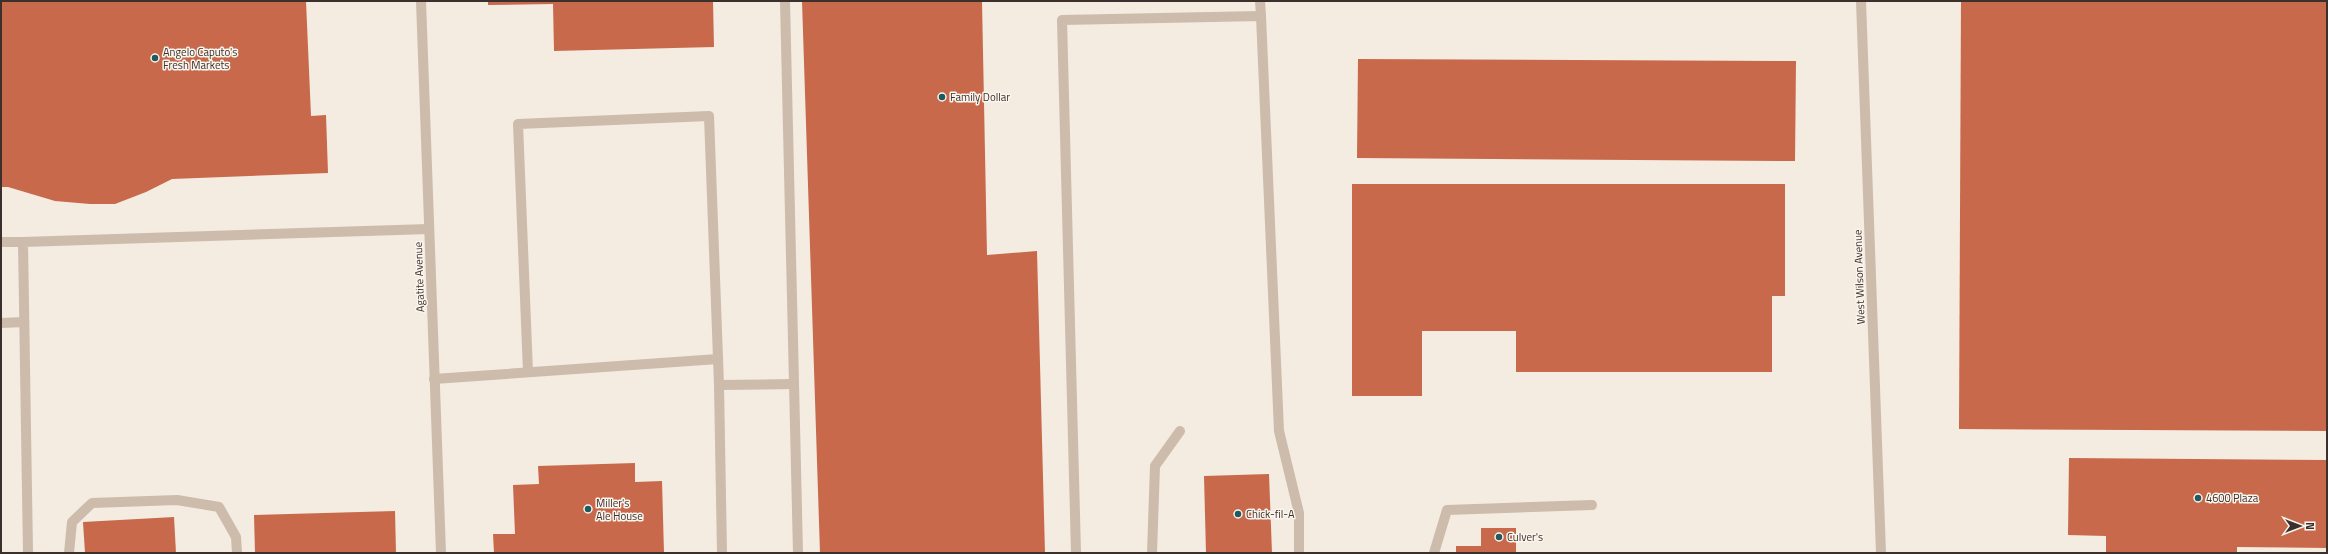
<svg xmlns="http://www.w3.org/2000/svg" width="2328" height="554" font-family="'Titillium Web',sans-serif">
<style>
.building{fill:#c8694b}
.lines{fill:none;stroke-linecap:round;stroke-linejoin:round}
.service{stroke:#cdbbac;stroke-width:10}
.minor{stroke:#cdbbac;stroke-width:10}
.poi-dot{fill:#1f5a5e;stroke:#fbf5ee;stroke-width:1.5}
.labels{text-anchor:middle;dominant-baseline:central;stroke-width:3;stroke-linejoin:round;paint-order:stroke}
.poi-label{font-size:11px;fill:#3b302b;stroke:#fbf5ee;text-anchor:start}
.street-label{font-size:11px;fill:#3b302b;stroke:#fbf5ee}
</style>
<rect width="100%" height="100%" fill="#f4ebe1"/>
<g class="building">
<polygon points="1,1 306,1 311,116 326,115 328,173 172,179 146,192 115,204 90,204 55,201 8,187 1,187"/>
<polygon points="488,1 713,1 714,47 554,51 553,4 488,5"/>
<polygon points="802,1 982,1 987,255 1037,251 1045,553 820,553"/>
<polygon points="1961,1 2327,1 2327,431 1959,429"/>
<polygon points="1358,59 1796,61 1795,161 1357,158"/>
<polygon points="1352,184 1785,184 1785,296 1772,296 1772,372 1516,372 1516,331 1422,331 1422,396 1352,396"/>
<polygon points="2069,458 2327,460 2327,548 2237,547 2237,553 2106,553 2106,536 2068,535"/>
<polygon points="635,463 635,482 662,481 664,553 494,553 493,534 515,534 513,485 539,484 538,466"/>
<polygon points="1269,474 1272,553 1206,553 1204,476"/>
<polygon points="395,511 396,553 255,553 254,515"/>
<polygon points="174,517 176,553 85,553 83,522"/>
<polygon points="1481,528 1516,528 1516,553 1456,553 1456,546 1481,546"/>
</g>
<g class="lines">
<g class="service">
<polyline points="785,1 798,553"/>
<polyline points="1260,1 1261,16"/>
<polyline points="1,242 23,242"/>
<polyline points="1,323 24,322"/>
<polyline points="528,372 518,124 709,116 719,385"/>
<polyline points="434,379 718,359"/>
<polyline points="28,553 23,242 429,229"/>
<polyline points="69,553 72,522 92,503 177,500 219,507 236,537 237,553"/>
<polyline points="722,553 719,385 794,384"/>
<polyline points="1076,553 1062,20 1261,16 1279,431 1299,513 1299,553"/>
<polyline points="1152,553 1155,466 1180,431"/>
<polyline points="1434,553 1447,510 1592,505"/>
</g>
<g class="minor">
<polyline points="421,1 441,553"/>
<polyline points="1861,1 1881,553"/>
</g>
</g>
<g class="poi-dot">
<circle cx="155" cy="58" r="4"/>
<circle cx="942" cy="97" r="4"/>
<circle cx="2198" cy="498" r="4"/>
<circle cx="588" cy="509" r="4"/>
<circle cx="1238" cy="514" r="4"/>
<circle cx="1499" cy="537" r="4"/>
</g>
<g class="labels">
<g class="poi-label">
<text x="163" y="52">Angelo Caputo's<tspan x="163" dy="13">Fresh Markets</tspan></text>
<text x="950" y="97">Family Dollar</text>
<text x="2206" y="498">4600 Plaza</text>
<text x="596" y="503">Miller's<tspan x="596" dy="13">Ale House</tspan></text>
<text x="1246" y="514">Chick-fil-A</text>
<text x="1507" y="537">Culver's</text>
</g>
<g class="street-label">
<text transform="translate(419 277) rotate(-92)">Agatite Avenue</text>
<text transform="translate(1859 277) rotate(-92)">West Wilson Avenue</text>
</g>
</g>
<rect width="2328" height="554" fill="none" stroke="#3b302b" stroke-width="4"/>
<g transform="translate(2300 526) rotate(90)" stroke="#fbf5ee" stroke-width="3" paint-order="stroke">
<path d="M0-3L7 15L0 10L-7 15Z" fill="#3b302b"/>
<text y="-6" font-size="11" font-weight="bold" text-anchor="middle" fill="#3b302b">N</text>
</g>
</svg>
